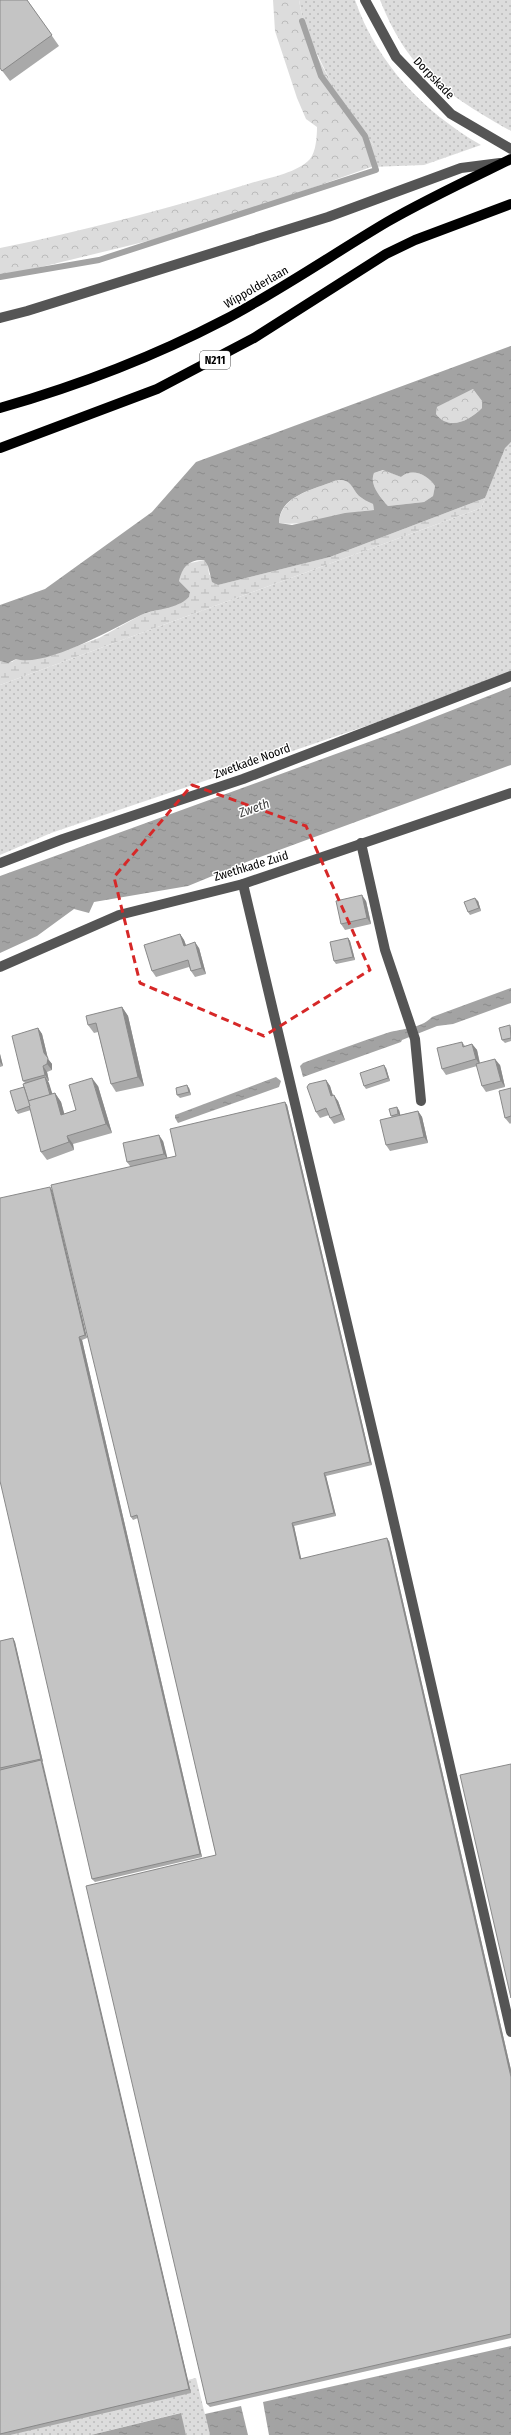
<svg xmlns="http://www.w3.org/2000/svg" width="511" height="2435" font-family="'Fira Sans Condensed',sans-serif">
<style>
.grass{fill:url(#grass-dots)}
.forest{fill:url(#forest-crowns)}
.wetland{fill:url(#wetland-marsh)}
.water{fill:url(#water-ripples);fill-rule:evenodd}
.lines{fill:none;stroke-linecap:round;stroke-linejoin:round}
.stream{stroke:#a3a3a3;stroke-width:6}
.minor{stroke:#555;stroke-width:10}
.major{stroke:#000;stroke-width:10}
.wall{fill:#a9a9a9}
.shaded-wall{fill:#898989}
.building{fill:#c4c4c4;stroke:#898989}
.marked{fill:none;stroke:#d62828;stroke-width:3;stroke-dasharray:8 5;stroke-linejoin:round}
.labels{text-anchor:middle;dominant-baseline:central;stroke-width:3;stroke-linejoin:round;paint-order:stroke}
.shield{fill:#fff;stroke:#4c4c4c;stroke-width:1}
.shield-label{font-size:11px;font-weight:bold;fill:#000}
.street-label{font-size:12px;fill:#000;stroke:#fff}
.water-label{font-size:13px;font-style:italic;fill:#444;stroke:#fff}
</style>
<defs>
<pattern id="grass-dots" width="8" height="8" patternUnits="userSpaceOnUse"><rect width="8" height="8" fill="#dcdcdc"/><path d="M2 2h.1M6 6h.1" fill="none" stroke="#bbb" stroke-width="1.8" stroke-linecap="round"/></pattern>
<pattern id="forest-crowns" width="20" height="18" patternUnits="userSpaceOnUse"><rect width="20" height="18" fill="#dcdcdc"/><path d="M2 6a3 3 0 1 1 6 0M12 15a3 3 0 1 1 6 0" fill="none" stroke="#bbb"/></pattern>
<pattern id="wetland-marsh" width="20" height="14" patternUnits="userSpaceOnUse"><rect width="20" height="14" fill="#dcdcdc"/><path d="M1 5h8M5 5V1M11 12h8M15 12V8" fill="none" stroke="#bbb"/></pattern>
<pattern id="water-ripples" width="26" height="14" patternUnits="userSpaceOnUse"><rect width="26" height="14" fill="#a3a3a3"/><path d="M2 4q2-2 4 0t4 0M15 11q2-2 4 0t4 0" fill="none" stroke="#8b8b8b"/></pattern>
</defs>
<rect width="100%" height="100%" fill="#fff"/>
<g class="grass">
<path d="M299,0h56c22,64 69,112 126,145l-57,20 -53,2 5,-5 -2,-16 -39,-56 -20,-40 -13,-34z"/>
<path d="M380,0h131v131c-38,-21 -86,-50 -109,-87 -9,-14 -16,-29 -22,-44z"/>
<polygon points="511,442 511,672 369,725 51,833 0,855 0,685 481,508 505,447"/>
<polygon points="196,2378 210,2435 186,2435 180,2413 91,2435 0,2435 0,2424"/>
</g>
<g class="forest">
<path d="M273,0h26c9,55 44,101 75,146l4,8 -7,13 -178,63 -193,47v-29c84,-17 166,-39 248,-64 18,-6 48,-10 62,-25 6,-7 7,-23 7,-32l-11,-8 -9,-21 -22,-67z"/>
<path d="M473,389l9,12v7c-13,13 -33,23 -46,6l1,-7z"/>
<path d="M384,470l17,7c11,-10 27,-2 34,9l-2,10 -9,6 -36,4c-8,-9 -19,-22 -14,-33z"/>
<path d="M337,480c14,-1 14,7 22,16 4,3 10,6 14,8l1,6c-32,2 -64,17 -95,13 1,-28 37,-34 58,-43z"/>
</g>
<polygon class="wetland" points="485,498 481,508 0,685 0,661 12,662 16,659 72,648 99,638 143,614 179,604 189,597 190,592 179,581 181,571 186,564 204,560 208,566 209,574 218,585 330,557"/>
<g class="water">
<path d="M511,346v96l-6,6 -20,50 -155,59 -112,28 -6,-3 -4,-16 -4,-6c-15,-1 -22,7 -25,21l11,11 -1,5c-13,13 -32,11 -48,18 -27,13 -96,53 -125,44l-8,4 -8,-2v-56l45,-16 107,-77 44,-50zM473,389l9,12v7c-13,13 -33,23 -46,6l1,-7zM383,470l18,7c11,-10 27,-2 34,9l-2,10 -9,6 -36,4c-8,-9 -19,-22 -14,-33zM337,480c14,-1 14,7 22,16 4,3 9,6 14,8l1,6 -29,3 -53,12 -13,-2c0,-28 37,-34 58,-43z"/>
<polygon points="511,687 511,765 249,861 188,886 94,902 89,913 74,909 37,936 0,953 0,876 399,731"/>
<path d="M511,988v15l-58,21 -16,2 -35,14 -1,2 -98,35 -3,-11 3,-3c27,-10 53,-20 81,-29 16,-6 35,-4 48,-17z"/>
<polygon points="276,1077 281,1081 279,1087 178,1123 175,1118 175,1115"/>
<polygon points="511,2346 511,2435 269,2435 263,2402"/>
<polygon points="241,2406 248,2435 210,2435 205,2414"/>
<polygon points="181,2413 186,2435 91,2435"/>
</g>
<g class="lines">
<polyline class="stream" points="0,277 99,260 376,170 365,136 321,76 302,21"/>
<g class="minor">
<polyline points="365,0 396,57 451,114 511,149"/>
<polyline points="0,318 27,311 328,217 461,168 500,163"/>
<polyline points="361,843 385,950 415,1039 421,1101"/>
<polyline points="0,863 63,839 243,779 511,676"/>
<polyline points="243,884 386,1488 511,2032"/>
<polyline points="0,967 119,915 243,884 511,793"/>
</g>
<g class="major">
<path d="M0,408c77,-22 153,-51 224,-88 57,-30 109,-66 163,-98 40,-23 83,-43 124,-63"/>
<polyline points="0,448 157,389 254,338 386,254 415,240 511,204"/>
</g>
</g>
<g class="wall">
<polygon points="27,0 59,46 10,81 0,68"/>
<polygon points="366,901 371,924 345,930 341,924"/>
<polygon points="478,901 481,911 470,915 468,912"/>
<polygon points="180,934 184,940 186,945 199,948 206,974 195,977 191,971 189,967 156,977 152,971"/>
<polygon points="348,938 350,941 355,960 336,964 334,961"/>
<polygon points="122,1007 128,1016 144,1086 116,1092 111,1084 98,1032 94,1033 88,1025"/>
<polygon points="511,1026 511,1041 505,1043 502,1040"/>
<polygon points="38,1028 42,1034 48,1059 52,1064 52,1070 47,1072 49,1081 48,1081 52,1094 55,1093 61,1102 64,1114 76,1110 98,1086 112,1133 73,1144 74,1150 47,1160 41,1152 31,1110 18,1114 16,1111 24,1087 25,1083 23,1081"/>
<polygon points="462,1042 465,1046 472,1044 477,1050 480,1063 500,1065 505,1087 486,1092 482,1086 477,1066 446,1075 442,1069"/>
<polygon points="0,1054 3,1066 0,1067"/>
<polygon points="386,1068 390,1081 366,1089 364,1086"/>
<polygon points="326,1080 330,1086 333,1096 338,1101 345,1120 334,1124 330,1118 329,1115 320,1118 316,1112"/>
<polygon points="189,1088 191,1095 180,1098 177,1095"/>
<polygon points="511,1088 511,1123 510,1124 505,1118"/>
<polygon points="285,1102 287,1105 372,1465 326,1476 336,1516 294,1526 301,1559 389,1541 511,2070 511,2338 210,2407 207,2404 216,1855 138,1518 133,1520 131,1517 130,1166 127,1162 163,1141 167,1158 176,1156"/>
<polygon points="399,1110 400,1115 418,1111 422,1117 428,1143 390,1151 386,1145 392,1117 391,1116"/>
<polygon points="52,1190 87,1338 82,1340 202,1857 95,1882 92,1879"/>
<polygon points="13,1638 15,1642 43,1762 42,1762 191,2393 10,2435 0,2435 0,1641"/>
</g>
<g class="shaded-wall">
<polygon points="362,895 366,901 371,924 367,918"/>
<polygon points="475,898 478,901 481,911 479,908"/>
<polygon points="180,934 184,940 188,951 184,946"/>
<polygon points="348,938 350,941 355,960 353,957"/>
<polygon points="195,942 199,948 206,974 202,968"/>
<polygon points="122,1007 128,1016 144,1086 138,1077"/>
<polygon points="38,1028 42,1034 48,1059 52,1064 52,1070 47,1064"/>
<polygon points="472,1044 477,1050 480,1065 476,1059"/>
<polygon points="0,1054 3,1066 0,1062"/>
<polygon points="495,1059 500,1065 505,1087 501,1081"/>
<polygon points="384,1065 386,1068 390,1081 388,1078"/>
<polygon points="43,1066 47,1072 49,1081 45,1075"/>
<polygon points="45,1077 49,1083 55,1102 51,1096"/>
<polygon points="92,1078 98,1086 112,1133 106,1124"/>
<polygon points="326,1080 330,1086 335,1102 331,1096"/>
<polygon points="187,1085 189,1088 191,1095 189,1092"/>
<polygon points="55,1093 61,1102 67,1123 61,1115"/>
<polygon points="334,1095 338,1101 345,1120 341,1114"/>
<polygon points="285,1102 287,1105 372,1465 370,1462"/>
<polygon points="397,1107 399,1110 401,1117 398,1114"/>
<polygon points="418,1111 422,1117 428,1143 424,1137"/>
<polygon points="159,1135 163,1141 168,1160 164,1154"/>
<polygon points="67,1136 73,1144 74,1150 69,1142"/>
<polygon points="50,1187 52,1190 87,1338 85,1335"/>
<polygon points="79,1337 82,1340 202,1857 200,1854"/>
<polygon points="324,1473 326,1476 336,1516 334,1513"/>
<polygon points="292,1523 294,1526 302,1562 300,1559"/>
<polygon points="387,1538 389,1541 511,2070 511,2077"/>
<polygon points="13,1638 15,1642 43,1762 41,1759"/>
<polygon points="41,1760 43,1763 191,2393 189,2389"/>
</g>
<g class="building">
<polygon points="0,0 27,0 52,35 2,71 0,68"/>
<polygon points="362,895 367,918 341,924 336,901"/>
<polygon points="475,898 479,908 468,912 464,902"/>
<polygon points="180,934 184,946 195,942 202,968 191,971 188,960 152,971 144,945"/>
<polygon points="348,938 353,957 334,961 330,942"/>
<polygon points="122,1007 138,1077 111,1084 96,1023 88,1025 86,1016"/>
<polygon points="510,1025 511,1038 502,1040 499,1028"/>
<polygon points="38,1028 44,1053 48,1058 47,1064 43,1066 45,1075 23,1081 12,1036"/>
<polygon points="462,1042 463,1047 472,1044 476,1059 442,1069 437,1048"/>
<polygon points="495,1059 501,1081 482,1086 476,1064"/>
<polygon points="384,1065 388,1078 364,1086 360,1073"/>
<polygon points="45,1077 50,1095 28,1101 29,1103 23,1084"/>
<polygon points="92,1078 106,1124 67,1136 69,1142 41,1152 28,1101 55,1093 61,1115 76,1110 69,1085"/>
<polygon points="326,1080 331,1096 334,1095 341,1114 330,1118 326,1108 316,1112 307,1087 309,1084"/>
<polygon points="187,1085 189,1092 177,1095 176,1088"/>
<polygon points="24,1087 30,1106 16,1111 10,1091"/>
<polygon points="511,1088 511,1116 505,1118 499,1091"/>
<polygon points="285,1102 370,1462 324,1473 334,1513 292,1523 300,1559 387,1538 511,2077 511,2334 207,2404 86,1886 216,1855 137,1515 131,1517 51,1185 176,1156 170,1129"/>
<polygon points="397,1107 398,1114 391,1116 389,1109"/>
<polygon points="418,1111 424,1137 386,1145 380,1120"/>
<polygon points="159,1135 164,1154 127,1162 123,1143"/>
<polygon points="50,1187 85,1335 79,1337 200,1854 92,1879 0,1481 0,1198"/>
<polygon points="13,1638 41,1759 0,1768 0,1641"/>
<polygon points="41,1760 189,2389 0,2434 0,1770"/>
<polygon points="511,1764 511,1998 460,1775"/>
</g>
<path class="marked" d="M192,785l114,41 64,144 -106,66 -124,-53 -26,-106z"/>
<g class="labels">
<rect class="shield" x="200" y="351" width="30" height="18" rx="3"/>
<g class="shield-label">
<text x="215" y="360">N211</text>
</g>
<g class="street-label">
<text transform="translate(434 78) rotate(46)">Dorpskade</text>
<text transform="translate(256 287) rotate(-30)">Wippolderlaan</text>
<text transform="translate(252 761) rotate(-20)">Zwetkade Noord</text>
<text transform="translate(251 866) rotate(-17)">Zwethkade Zuid</text>
</g>
<g class="water-label">
<text transform="translate(254 808) rotate(-20)">Zweth</text>
</g>
</g>
</svg>
